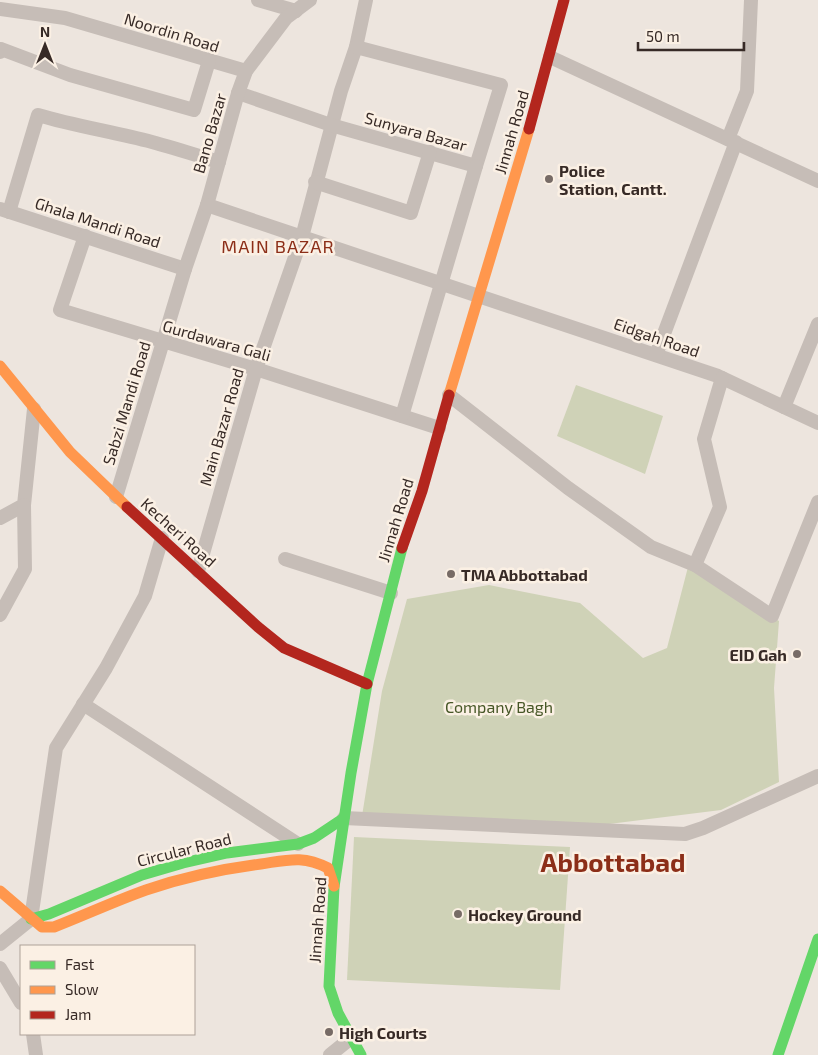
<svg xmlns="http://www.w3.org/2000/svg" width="818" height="1055" font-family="'Exo 2',sans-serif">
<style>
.green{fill:#cfd2b7}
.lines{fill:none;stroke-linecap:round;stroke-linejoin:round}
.street{stroke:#c6bdb7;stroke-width:14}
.fast{stroke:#63d668;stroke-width:11}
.slow{stroke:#ff974d;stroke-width:11}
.jam{stroke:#b3261e;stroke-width:11}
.poi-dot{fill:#776b66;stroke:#fbf0e4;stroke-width:2}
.labels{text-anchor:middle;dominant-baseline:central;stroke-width:5;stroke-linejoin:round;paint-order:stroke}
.street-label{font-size:16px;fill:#372a26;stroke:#fbf0e4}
.poi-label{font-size:16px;font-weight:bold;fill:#372a26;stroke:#fbf0e4;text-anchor:start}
.park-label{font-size:16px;fill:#475727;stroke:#fbf0e4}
.neighbourhood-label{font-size:18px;letter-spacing:1px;fill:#8c2e18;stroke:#fbf0e4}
.town-label{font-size:26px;font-weight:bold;fill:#8c2e18;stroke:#fbf0e4}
</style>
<rect width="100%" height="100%" fill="#ede5de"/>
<g class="green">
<polygon points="576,385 663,416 645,474 557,436"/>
<polygon points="688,567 779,621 774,688 779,782 721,810 585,827 362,816 382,691 407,599 489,585 580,603 643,658 667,648"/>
<polygon points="354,837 570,847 560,990 347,980"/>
</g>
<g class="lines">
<g class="street">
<polyline points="258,0 296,11"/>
<polyline points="366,0 356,47 341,91 302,237 718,376 818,423"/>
<polyline points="0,9 65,18 246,71"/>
<polyline points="0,52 1,49 70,75 194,110 209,61"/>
<polyline points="550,57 818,181"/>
<polyline points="238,93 331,125 476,166 501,85 356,47"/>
<polyline points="728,139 747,91 751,0"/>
<polyline points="315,182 411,213 430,152"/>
<polyline points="0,209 185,269"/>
<path d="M9,212l29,-97c37,11 76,17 114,27 22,6 44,13 67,20"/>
<polyline points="85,236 60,310 256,369 439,428"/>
<polyline points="656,355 736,142"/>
<polyline points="722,378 704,439 720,507 695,565 772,616 818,502"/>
<polyline points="449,395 568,488 651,547 695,565"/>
<polyline points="784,407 818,324"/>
<polyline points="402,416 476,166"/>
<polyline points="116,497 185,269 207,205 238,93 246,71 286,18 310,0"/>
<polyline points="0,518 24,505 34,409"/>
<polyline points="285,559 391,593"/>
<polyline points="198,571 256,369 302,237 207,205"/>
<polyline points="0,615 25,569 24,505"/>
<polyline points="83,704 298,844"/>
<polyline points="344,818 685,834 703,828 818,776"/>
<polyline points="0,944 31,919 56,748 106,668 145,596 162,538"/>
<polyline points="0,968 21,1003"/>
<polyline points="33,1034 36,1055"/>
<polyline points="330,1055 351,1038"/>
</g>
<g class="fast">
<polyline points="31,919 49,914 142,875 183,863 227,853 298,844 314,838 344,818"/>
<polyline points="361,1055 338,1013 329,986 334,887 351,773 367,684 402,548"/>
<polyline points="778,1055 818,939"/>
</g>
<g class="slow">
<polyline points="0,366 70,452 127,507"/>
<polyline points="449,395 529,129"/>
<path d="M0,891l42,36h12c31,-12 61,-26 92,-37 38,-13 76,-21 115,-26 27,-4 42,-9 67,4l6,18"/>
</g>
<g class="jam">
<polyline points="529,129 564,0"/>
<polyline points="127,507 258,627 284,648 367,684"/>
<polyline points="402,548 422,491 449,395"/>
</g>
</g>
<g class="poi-dot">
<circle cx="549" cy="179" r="5"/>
<circle cx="451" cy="574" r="5"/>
<circle cx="797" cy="654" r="5"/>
<circle cx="458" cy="914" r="5"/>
<circle cx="329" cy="1032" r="5"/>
</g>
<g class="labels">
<g class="street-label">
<text transform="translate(172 32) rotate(17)">Noordin Road</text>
<text transform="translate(416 131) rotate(16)">Sunyara Bazar</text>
<text transform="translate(511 132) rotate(-74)">Jinnah Road</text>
<text transform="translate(209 133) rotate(-74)">Bano Bazar</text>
<text transform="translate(98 222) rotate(18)">Ghala Mandi Road</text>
<text transform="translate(657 337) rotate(19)">Eidgah Road</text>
<text transform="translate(217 340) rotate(16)">Gurdawara Gali</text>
<text transform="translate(126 403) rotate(-73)">Sabzi Mandi Road</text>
<text transform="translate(221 427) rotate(-74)">Main Bazar Road</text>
<text transform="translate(395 520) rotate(-73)">Jinnah Road</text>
<text transform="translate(179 532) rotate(42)">Kecheri Road</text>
<text transform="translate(184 849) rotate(-14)">Circular Road</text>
<text transform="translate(317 920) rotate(-86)">Jinnah Road</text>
</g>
<g class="poi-label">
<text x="559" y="170">Police<tspan x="559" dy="18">Station, Cantt.</tspan></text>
<text x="461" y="574">TMA Abbottabad</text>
<text x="787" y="654" text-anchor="end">EID Gah</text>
<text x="468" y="914">Hockey Ground</text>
<text x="339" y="1032">High Courts</text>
</g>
<g class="park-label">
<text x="499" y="706">Company Bagh</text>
</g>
<g class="neighbourhood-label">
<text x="278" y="246">MAIN BAZAR</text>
</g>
<g class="town-label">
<text x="613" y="861">Abbottabad</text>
</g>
</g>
<rect x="20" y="945" width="175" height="90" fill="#fbf0e4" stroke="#ada198"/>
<rect x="30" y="961" width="25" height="8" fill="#63d668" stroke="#ada198"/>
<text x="65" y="970" font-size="15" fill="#372a26">Fast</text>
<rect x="30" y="986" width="25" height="8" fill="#ff974d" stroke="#ada198"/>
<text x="65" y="995" font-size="15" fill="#372a26">Slow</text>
<rect x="30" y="1011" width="25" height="8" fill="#b3261e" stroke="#ada198"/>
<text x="65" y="1020" font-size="15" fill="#372a26">Jam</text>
<g transform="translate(45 45)" stroke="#fbf0e4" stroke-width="4" paint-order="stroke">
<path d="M0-4L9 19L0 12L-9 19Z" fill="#372a26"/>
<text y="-8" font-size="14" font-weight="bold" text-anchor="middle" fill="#372a26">N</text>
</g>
<path d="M638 42v8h106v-8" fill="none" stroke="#372a26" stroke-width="2.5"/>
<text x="646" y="42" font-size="15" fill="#372a26" stroke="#fbf0e4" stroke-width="4" paint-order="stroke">50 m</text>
</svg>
